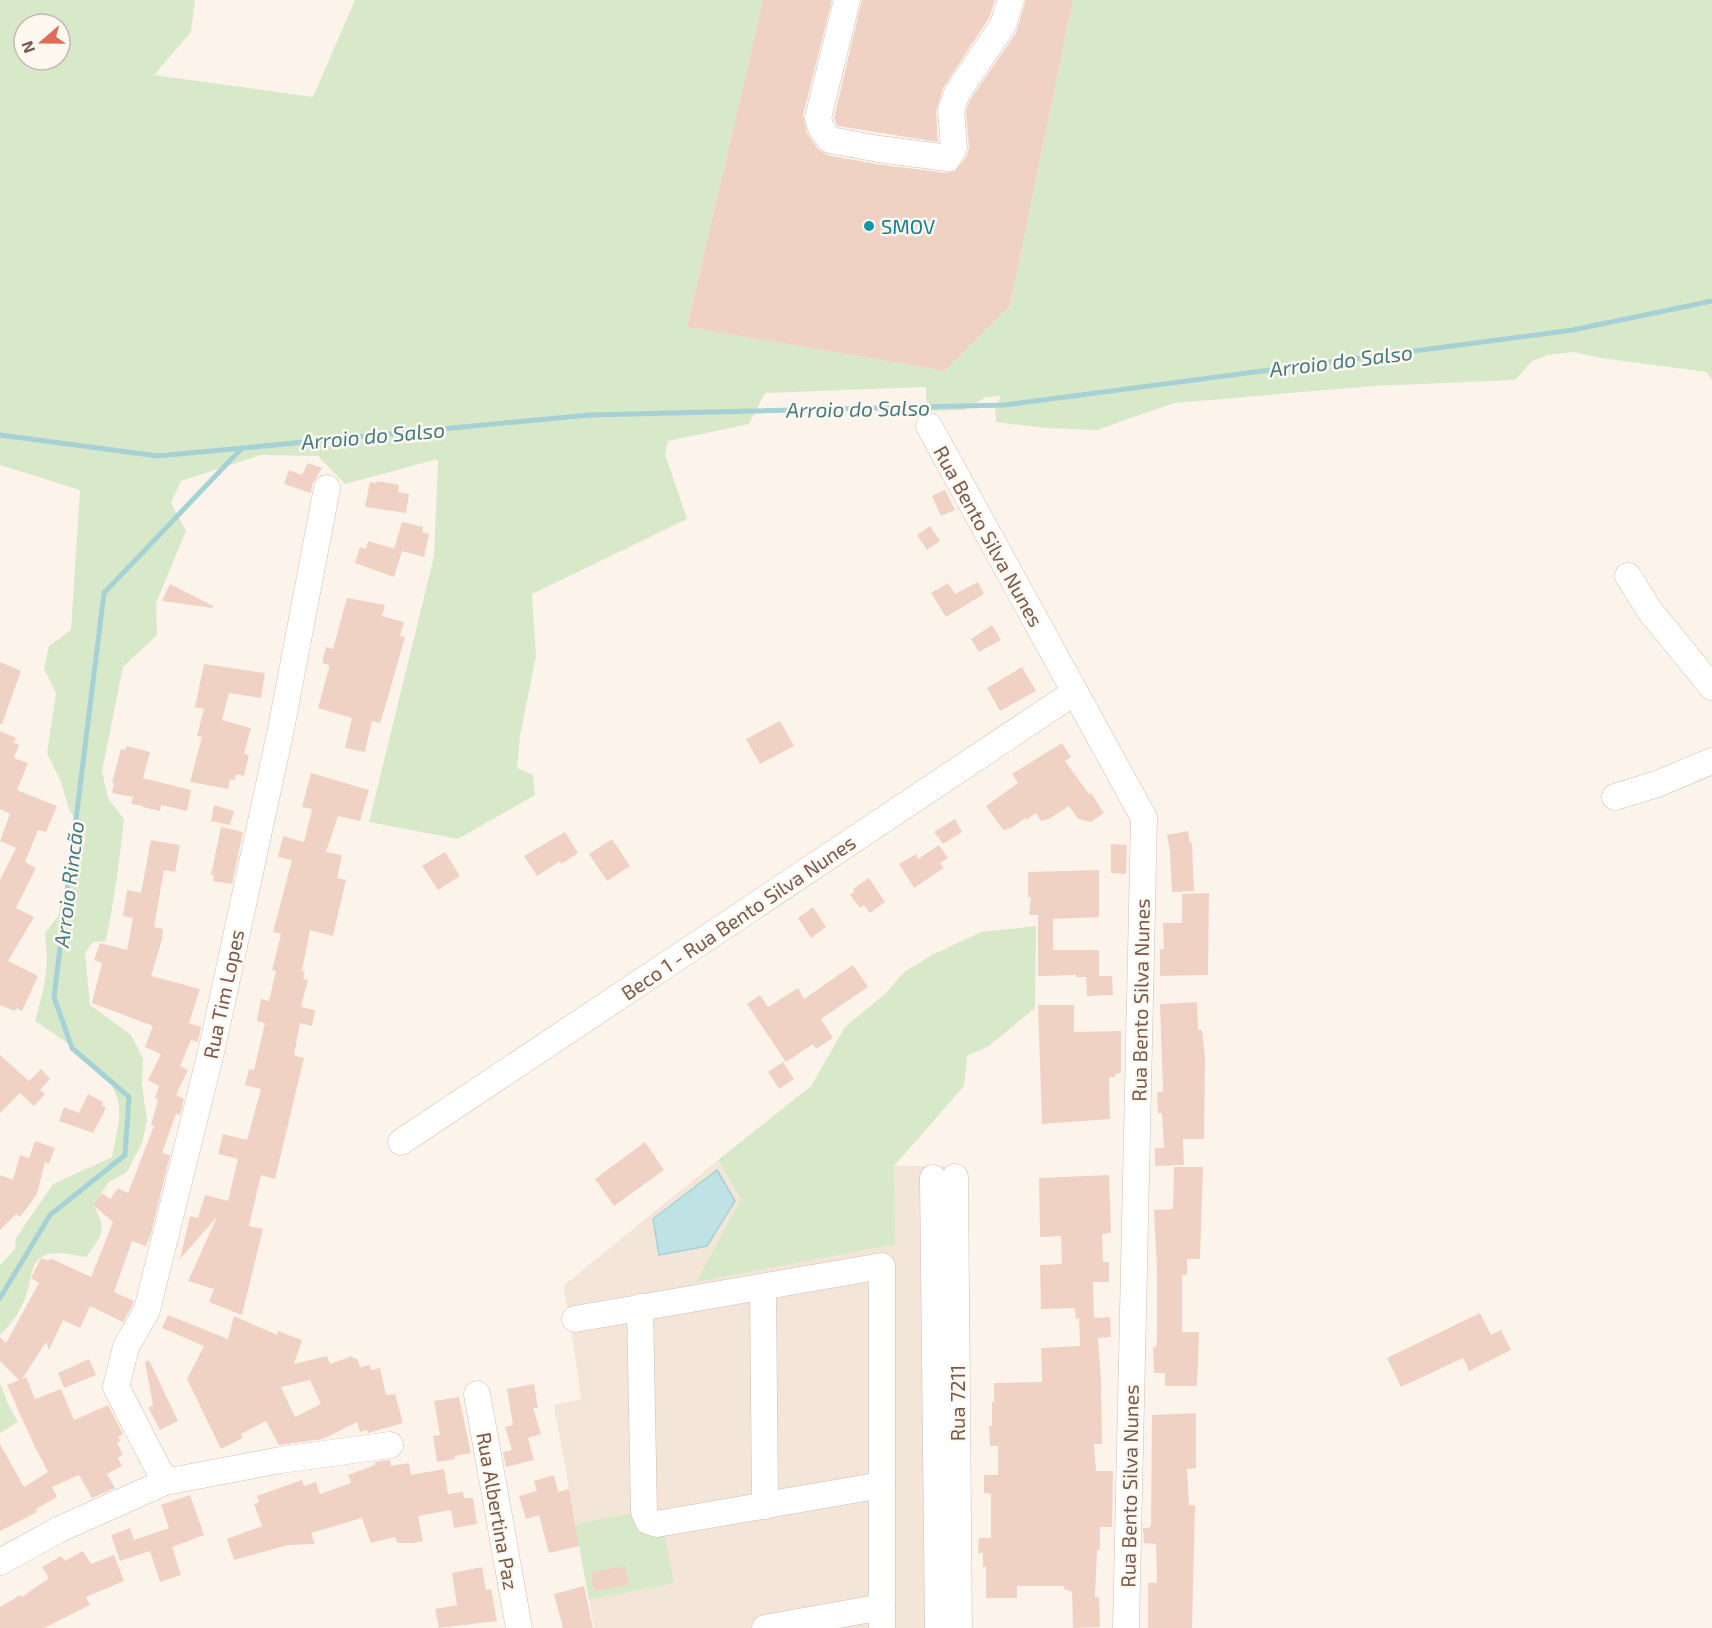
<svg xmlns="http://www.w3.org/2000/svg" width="1712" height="1628" font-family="'Exo 2',sans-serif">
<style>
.residential{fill:#f3e6d9}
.green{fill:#d8e9c9;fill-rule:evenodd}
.water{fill:#bfe2e5;stroke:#a6d2d6;stroke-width:1.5}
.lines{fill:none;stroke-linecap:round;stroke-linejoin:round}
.stream{stroke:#a6d2d6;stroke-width:5}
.building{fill:#f0d2c4;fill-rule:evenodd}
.minor-casing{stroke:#d0beb3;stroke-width:27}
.minor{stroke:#fff;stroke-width:26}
.culture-dot{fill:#0f9aa8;stroke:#fef8f1;stroke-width:2}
.labels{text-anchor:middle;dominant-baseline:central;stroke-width:5;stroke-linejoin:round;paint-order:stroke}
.culture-label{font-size:20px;fill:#0d838f;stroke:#fef8f1;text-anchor:start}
.street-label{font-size:20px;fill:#765a4e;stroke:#fef8f1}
.water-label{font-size:21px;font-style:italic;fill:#467b81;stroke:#fef8f1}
</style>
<rect width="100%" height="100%" fill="#fcf4eb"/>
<polygon class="residential" points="718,1160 741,1199 697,1282 894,1166 945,1166 948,1628 594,1628 554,1405 581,1399 572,1334 563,1286"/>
<g class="green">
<path d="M0,0h195l-4,32 -37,43 159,22 42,-97h408l-76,327 258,44 65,-65 63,-306h639v380l-5,-8 -106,-14 -27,-6 -26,3 -16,6 -17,19 -141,6 -200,17 -77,27 -52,-2 -49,-6 -1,-13 6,-13 -15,1 -21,13 -35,1 -4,-11v-13l-161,6 -16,31 -81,17 -3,13 22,65 -155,75 4,62 -16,80 -3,32 16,7 2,20 -77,44 -89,-17 65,-266 4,-97 -93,25 -27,-28 -57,-1 -80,26 -10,22 15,28 -30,72 1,32 -34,32 -21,104 6,27 16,21c-4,41 -10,81 -18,122l-13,1 -8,11 5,52 41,30 12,23 -1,26 5,37 -5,22 -15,29 -18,10 -16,23c15,24 9,31 -7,52 -9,-1 -19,-4 -28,-4 -32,1 -24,27 -34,48 -5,12 -14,25 -24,34v-70l15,-16 1,-11 37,-54 59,-27c2,-13 9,-39 7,-51 -4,-37 -56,-65 -84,-85 10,-36 14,-50 10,-88l13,-17 13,-57 14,-19 -2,-10 -14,-20 -8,-28 -14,-29 9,-60 -12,-24 5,-23 22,-16 9,-140 -80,-25zM24,24h36v36h-36z"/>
<polygon points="1036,926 1035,1008 989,1046 967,1056 964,1086 894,1166 895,1244 696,1282 741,1199 718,1160 811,1086 845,1027 886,993 904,972 932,955 981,932"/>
<polygon points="0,1383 8,1404 18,1422 0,1433"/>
<polygon points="634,1513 664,1533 674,1583 589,1600 575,1524"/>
</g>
<polygon class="water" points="717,1170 735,1201 707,1246 659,1255 653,1219"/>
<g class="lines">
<g class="stream">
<polyline points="0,435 158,456 589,415 1004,405 1573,330 1712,301"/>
<polyline points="0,1298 50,1215 125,1155 129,1097 72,1048 54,997 104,593 242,448"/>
</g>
</g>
<g class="building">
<polygon points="763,0 832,0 803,115 807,133 818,149 827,155 876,164 946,173 955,171 967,156 969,147 966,112 970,100 1016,33 1026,0 1073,0 1010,306 945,371 687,327"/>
<polygon points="862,0 995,0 989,18 943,88 936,111 938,142 838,126 835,121 834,118"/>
<polygon points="308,463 322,468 312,485 311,493 284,484 289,470 302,475"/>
<polygon points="377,481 399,485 398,492 409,494 406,513 365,507 370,482 376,483"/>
<polygon points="945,490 955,510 941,516 932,496"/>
<polygon points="402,522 423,527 422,532 429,534 424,557 394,549"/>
<polygon points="930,526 940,541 927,550 917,535"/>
<polygon points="368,541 402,551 394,577 355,563 360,547 366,549"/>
<polygon points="978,582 984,594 946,617 931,593 948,583 955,594"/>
<polygon points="170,584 213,606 213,608 162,601"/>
<polygon points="347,598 385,605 382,616 404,622 400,636 405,637 386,704 380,723 372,721 365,752 345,748 352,718 318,708 329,668 329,665 322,663 326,647 333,649"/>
<polygon points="992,625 1001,640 979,652 971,639"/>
<polygon points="0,662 21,671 2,724 0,724"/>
<polygon points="204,664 265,673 261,698 229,693 222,720 251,728 244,754 249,755 244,776 236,774 235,780 230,779 228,789 190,782 202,737 197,736 204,709 195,707"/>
<polygon points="1022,667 1036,691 1000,711 987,688"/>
<polygon points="780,721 794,746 760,764 746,739"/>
<polygon points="0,731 16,738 14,743 19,745 14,758 28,763 17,790 57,806 46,832 38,830 25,862 36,868 16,908 34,917 8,961 38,976 22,1011 16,1008 15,1011 0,1005 0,880 16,848 0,841 10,814 0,809"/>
<polygon points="1062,743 1071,757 1065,761 1089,794 1091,793 1104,813 1091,822 1078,819 1069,806 1049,819 1041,821 1036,813 1026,820 1025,818 1011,828 1003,830 986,806 1018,783 1012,774"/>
<polygon points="127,746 150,752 143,778 191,790 187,811 161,805 160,811 142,807 143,806 131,804 133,797 112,793 114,783 112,783 121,749 125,750"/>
<polygon points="311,773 369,790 360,821 338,816 326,852 342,855 337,878 346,880 333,936 310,930 302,971 305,972 303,979 308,980 301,1007 315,1010 312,1026 300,1023 294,1055 304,1058 275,1179 261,1175 249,1226 263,1229 242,1315 209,1302 214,1289 188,1281 217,1217 180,1259 190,1216 198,1218 205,1195 228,1201 238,1159 218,1154 223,1134 247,1140 261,1089 245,1085 249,1069 254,1070 265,1023 257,1021 261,999 269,1001 276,971 272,970 281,934 273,932 292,860 278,857 283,836 304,842 312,809 302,807"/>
<polygon points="214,805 234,811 230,825 211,821"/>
<polygon points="955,819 962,832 943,844 934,832"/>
<polygon points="221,827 243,832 232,884 213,881 214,875 211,875"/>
<polygon points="1188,831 1190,843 1192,843 1194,891 1172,892 1170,852 1167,835"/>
<polygon points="565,832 578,853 561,864 560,861 537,876 524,856"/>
<polygon points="612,839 630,866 607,881 589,854"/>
<polygon points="151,840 180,845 175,872 164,870 154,927 163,929 162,940 151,976 200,989 189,1023 201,1027 198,1042 191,1040 180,1066 188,1070 176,1095 184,1099 180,1115 176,1114 162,1153 170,1155 151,1233 146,1246 132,1241 114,1292 134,1301 133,1304 123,1322 90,1306 80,1328 63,1320 49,1350 46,1342 22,1379 26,1377 35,1399 61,1389 74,1420 108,1405 123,1434 118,1437 121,1441 117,1443 123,1454 118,1458 122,1466 107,1474 115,1488 92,1498 79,1475 52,1487 57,1497 36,1509 37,1512 0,1531 0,1444 24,1487 48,1472 34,1445 7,1385 19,1380 0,1361 0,1337 6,1343 39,1283 31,1278 41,1258 49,1261 50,1258 91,1277 113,1222 93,1205 102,1193 110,1199 118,1188 128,1193 154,1126 151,1125 158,1100 155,1098 159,1086 148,1080 161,1054 145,1047 153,1026 92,1003 102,963 94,960 100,943 127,950 133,918 123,916 127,890 141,893"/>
<polygon points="1111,844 1127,845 1126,874 1111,873"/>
<polygon points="939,845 948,858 940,863 944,868 914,888 899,864 916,854 918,859"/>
<polygon points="445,852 460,876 438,890 422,866"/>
<polygon points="1099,870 1099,917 1053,919 1053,950 1099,950 1099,976 1112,976 1113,995 1087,996 1086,977 1076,977 1076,975 1038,976 1038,915 1029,915 1031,897 1028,897 1028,872"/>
<polygon points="869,878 885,902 870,913 864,905 860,908 850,895 855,891 853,889"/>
<polygon points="1209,893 1208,975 1160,976 1160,949 1164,949 1163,923 1182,923 1182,894"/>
<polygon points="813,907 826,927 811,938 798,918"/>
<polygon points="853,965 868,987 821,1019 833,1038 816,1049 813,1044 786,1062 747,1004 760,995 768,1007 798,988 804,999"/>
<polygon points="1197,1002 1198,1030 1202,1030 1205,1057 1204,1139 1183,1139 1184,1165 1155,1166 1155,1148 1164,1148 1162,1113 1158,1113 1157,1092 1163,1092 1160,1004"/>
<polygon points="1038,1005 1074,1005 1074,1032 1121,1031 1121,1073 1115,1074 1115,1077 1109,1077 1110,1119 1042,1124"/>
<polygon points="0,1055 29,1081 41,1069 50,1079 40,1090 45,1094 34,1106 20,1093 0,1113"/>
<polygon points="783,1062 794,1079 779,1089 768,1072"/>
<polygon points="88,1094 103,1102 102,1105 106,1108 93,1133 59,1121 64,1107 79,1113"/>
<polygon points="35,1141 55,1148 49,1164 45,1162 37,1194 20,1217 16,1214 0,1230 0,1175 13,1180 20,1155 29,1158"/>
<polygon points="645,1142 664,1170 614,1206 595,1179"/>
<polygon points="1174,1167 1203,1167 1200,1259 1187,1259 1187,1275 1182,1275 1182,1332 1199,1332 1197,1386 1165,1386 1165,1373 1154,1373 1153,1347 1156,1347 1157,1341 1157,1270 1154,1210 1173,1209"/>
<polygon points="1109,1175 1111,1233 1102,1234 1103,1262 1109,1262 1109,1282 1093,1282 1094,1318 1110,1317 1111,1337 1098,1338 1101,1380 1102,1444 1094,1444 1096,1471 1113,1471 1112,1527 1100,1527 1100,1550 1097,1550 1095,1597 1099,1597 1100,1627 1073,1628 1072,1592 1064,1589 1064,1586 1017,1586 1017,1598 986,1598 986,1567 983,1567 983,1553 978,1553 979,1538 991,1538 991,1494 984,1493 984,1475 998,1475 998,1446 990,1446 989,1426 992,1426 992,1402 994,1402 994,1383 1042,1382 1041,1348 1080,1346 1079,1318 1076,1319 1075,1308 1041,1309 1040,1265 1062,1264 1061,1236 1040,1237 1039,1178"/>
<polygon points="1480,1313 1491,1335 1501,1330 1511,1350 1469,1371 1463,1358 1401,1387 1387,1358"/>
<path d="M168,1315l60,24 6,-23 43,19 1,-4 24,9 -8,24 33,-8 3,8 22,-8 2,3 3,-1 3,9 10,-2 1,5 9,-2 6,27 9,-1 8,29 -35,10 -1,-3 -7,2 -3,-10 -34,17 -44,6 -13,-24 -25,13 2,4 -22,11 -34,-70 17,-33 -42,-18zM310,1380l11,24 -26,13 -14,-30z"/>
<polygon points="89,1359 96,1375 64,1388 58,1373"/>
<polygon points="149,1360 178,1421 160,1430 149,1409 149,1407 153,1405 145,1362"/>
<polygon points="534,1384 538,1408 533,1408 541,1434 528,1438 534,1460 506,1467 503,1452 512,1450 505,1427 513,1425 507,1389"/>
<polygon points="459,1397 471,1453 455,1456 455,1459 437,1462 433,1436 440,1435 434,1401"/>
<polygon points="1196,1413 1196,1468 1187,1469 1189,1505 1195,1505 1192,1628 1148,1628 1148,1583 1157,1583 1156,1544 1144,1543 1143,1528 1149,1528 1151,1525 1152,1415"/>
<polygon points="390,1460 391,1466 409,1463 411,1475 444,1469 448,1494 463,1492 464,1498 473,1498 477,1524 454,1528 451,1510 418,1516 423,1541 413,1543 397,1543 395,1537 371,1543 362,1518 311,1533 315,1544 288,1545 234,1560 227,1539 262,1526 254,1504 259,1502 257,1496 302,1480 304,1486 316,1482 320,1494 351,1483 348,1475 375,1465 375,1462"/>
<polygon points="554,1475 558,1492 569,1489 579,1546 549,1553 539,1515 526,1519 519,1496 537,1491 534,1481"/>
<polygon points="190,1495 204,1535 172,1547 181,1575 160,1582 150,1551 120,1561 111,1535 130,1528 134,1540 169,1528 161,1505"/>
<polygon points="83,1551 91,1564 114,1555 124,1581 86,1597 90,1605 44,1628 0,1628 0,1607 20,1595 22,1597 49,1578 42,1567 61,1556 65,1561"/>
<polygon points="625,1566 629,1585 594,1591 591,1572"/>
<polygon points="482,1567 486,1590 491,1589 497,1621 439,1628 435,1609 457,1605 452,1573"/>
<polygon points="584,1586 593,1628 563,1628 554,1594"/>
</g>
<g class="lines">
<defs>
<g id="minor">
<polyline points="847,0 818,118 821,128 830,140 879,149 948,158 954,148 951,110 957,93 1003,25 1011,0"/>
<polyline points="929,426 1144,818 1126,1628"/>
<polyline points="1628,576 1650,611 1712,687"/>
<polyline points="1615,797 1657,784 1712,761"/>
<polyline points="401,1142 1075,692"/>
<polyline points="955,1177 959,1628"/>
<polyline points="933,1178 938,1628"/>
<polyline points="763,1287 765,1506"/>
<polyline points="640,1307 644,1512 648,1521 657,1524 882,1485"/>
<polyline points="575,1319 882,1266 882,1628"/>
<polyline points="477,1394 519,1628"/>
<polyline points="165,1482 116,1387 126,1347 147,1310 212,1048 281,729 327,488"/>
<polyline points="0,1562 60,1529 165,1482 281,1460 390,1445"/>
<polyline points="765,1628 882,1607"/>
</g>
</defs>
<use href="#minor" class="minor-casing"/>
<use href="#minor" class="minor"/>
</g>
<circle class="culture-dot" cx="869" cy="226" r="6"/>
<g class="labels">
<g class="culture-label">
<text x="881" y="226">SMOV</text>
</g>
<g class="street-label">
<text transform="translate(989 536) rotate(61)">Rua Bento Silva Nunes</text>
<text transform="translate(738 917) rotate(-34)">Beco 1 - Rua Bento Silva Nunes</text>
<text transform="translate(223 994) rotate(-78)">Rua Tim Lopes</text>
<text transform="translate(1140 1000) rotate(-89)">Rua Bento Silva Nunes</text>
<text transform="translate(957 1403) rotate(-90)">Rua 7211</text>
<text transform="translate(1129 1486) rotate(-89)">Rua Bento Silva Nunes</text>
<text transform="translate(498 1511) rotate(80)">Rua Albertina Paz</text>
</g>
<g class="water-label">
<text transform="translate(1341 360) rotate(-7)">Arroio do Salso</text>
<text transform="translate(858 408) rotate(-1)">Arroio do Salso</text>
<text transform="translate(373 435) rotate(-5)">Arroio do Salso</text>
<text transform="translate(68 884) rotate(-83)">Arroio Rincão</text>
</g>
</g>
<g transform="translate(42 42) rotate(250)"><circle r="28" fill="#fef8f1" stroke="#c8b9b0" stroke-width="1.5"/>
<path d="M0-4.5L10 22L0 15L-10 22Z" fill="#df6c57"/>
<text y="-9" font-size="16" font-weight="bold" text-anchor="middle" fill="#765a4e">N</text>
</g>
</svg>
